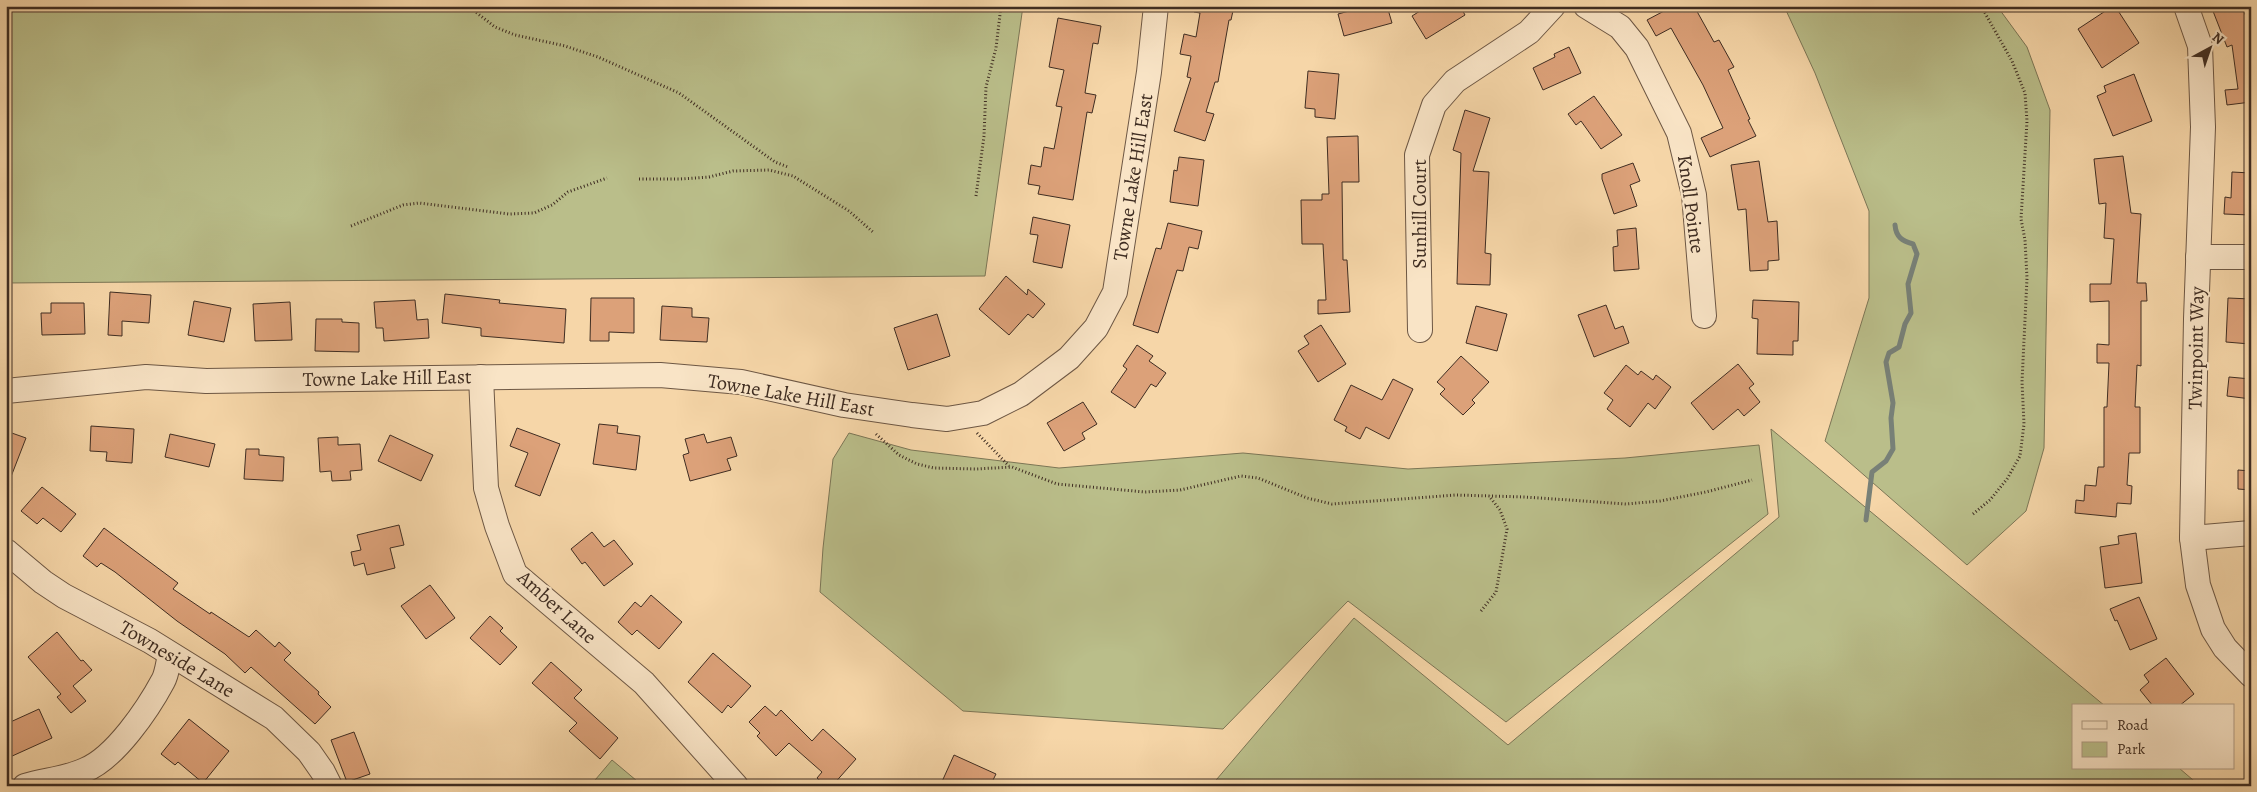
<svg xmlns="http://www.w3.org/2000/svg" width="2257" height="792" font-family="Alegreya,serif">
<style>
.green{fill:#babe8a;stroke:#7c7656}
.lines{fill:none;stroke-linecap:round;stroke-linejoin:round}
.stream{stroke:#788077;stroke-width:5}
.building{fill:#dca179;stroke:#3f2d22}
.minor-casing{stroke:#6d5744;stroke-width:26}
.path{stroke:#3f2d22;stroke-width:3;stroke-dasharray:1 2.5;stroke-linecap:butt}
.minor{stroke:#f9e4c6;stroke-width:24}
.labels{text-anchor:middle;dominant-baseline:central;stroke-width:4.5;stroke-linejoin:round;paint-order:stroke}
.street-label{font-size:20px;fill:#3f2d22;stroke:#f9e4c6}
</style>
<rect width="100%" height="100%" fill="#f6d6a8"/>
<filter id="stains"><feTurbulence type="fractalNoise" baseFrequency=".004" numOctaves="4"/><feColorMatrix values="0 0 0 0 .2 0 0 0 0 .09 0 0 0 0 .02 0 0 0 .5 -.17"/></filter>
<radialGradient id="worn" r=".72"><stop offset=".6" stop-color="#630" stop-opacity="0"/><stop offset="1" stop-color="#630" stop-opacity=".3"/></radialGradient>
<g class="green">
<polygon points="6,6 1023,6 985,276 6,283"/>
<polygon points="1784,6 1997,6 2027,47 2050,110 2044,448 2026,511 1967,565 1825,441 1869,298 1869,211 1815,73"/>
<polygon points="1771,429 2105,706 2073,706 2073,768 2179,768 2200,786 1211,786 1354,618 1508,745 1779,517"/>
<polygon points="849,433 911,450 1059,468 1243,453 1408,469 1625,458 1759,445 1768,514 1506,722 1348,601 1223,729 963,711 820,592 823,548 833,459"/>
<polygon points="612,760 643,786 590,786"/>
</g>
<g class="lines">
<path class="stream" d="M1866,520l6,-48 14,-11 7,-12 -2,-31 2,-15 -7,-41 3,-9 10,-6 6,-23 6,-11 -3,-29 9,-30 -4,-10c-11,-3 -17,-7 -18,-19"/>
</g>
<g class="building">
<polygon points="1194,6 1234,6 1231,20 1229,20 1218,82 1215,82 1206,112 1214,114 1205,141 1174,131 1191,78 1187,77 1191,56 1180,54 1184,34 1196,37 1200,13 1194,12"/>
<polygon points="1368,6 1387,6 1392,23 1344,36 1338,14"/>
<polygon points="1428,6 1460,6 1465,15 1426,39 1412,16"/>
<polygon points="1661,6 1694,6 1714,42 1719,40 1734,67 1728,70 1750,119 1748,120 1756,136 1710,157 1701,138 1723,128 1703,85 1671,28 1656,36 1647,20 1664,11"/>
<polygon points="2113,6 2115,6 2139,43 2102,68 2078,29"/>
<polygon points="2211,6 2242,6 2251,30 2251,102 2227,105 2225,90 2238,89 2232,45 2227,47"/>
<polygon points="1058,18 1101,26 1098,44 1093,43 1085,93 1096,95 1092,113 1087,112 1073,200 1038,194 1040,186 1028,184 1031,165 1041,167 1044,147 1054,149 1062,107 1056,106 1064,70 1049,67"/>
<polygon points="1569,47 1581,73 1543,90 1533,68 1555,57 1554,54"/>
<polygon points="1308,71 1339,74 1335,119 1315,117 1315,109 1305,108"/>
<polygon points="2134,74 2152,121 2113,136 2097,96 2106,92 2104,86"/>
<polygon points="1594,96 1622,135 1601,149 1581,121 1576,125 1568,114"/>
<polygon points="1465,110 1490,118 1473,171 1489,172 1485,253 1491,254 1490,285 1457,284 1461,153 1453,150"/>
<polygon points="1358,136 1359,182 1342,182 1343,260 1347,260 1350,312 1318,314 1318,300 1326,300 1323,244 1302,244 1301,200 1322,200 1322,194 1329,194 1327,137"/>
<polygon points="2123,156 2131,213 2141,214 2137,283 2146,283 2147,301 2141,301 2141,366 2137,365 2135,407 2140,407 2140,453 2129,453 2127,485 2132,486 2131,504 2117,503 2116,517 2075,513 2076,500 2084,501 2085,485 2096,486 2098,467 2104,467 2104,407 2107,407 2109,363 2097,363 2097,344 2109,345 2109,301 2090,302 2090,284 2111,284 2114,239 2104,238 2106,203 2099,204 2094,159"/>
<polygon points="1179,157 1204,160 1198,206 1170,202 1174,170 1177,171"/>
<polygon points="1759,161 1768,222 1777,221 1779,260 1768,261 1768,270 1750,271 1746,209 1738,210 1731,165"/>
<polygon points="1633,163 1640,181 1630,185 1637,206 1614,214 1602,179 1602,174"/>
<polygon points="2232,172 2251,173 2251,215 2224,214 2225,197 2231,198"/>
<polygon points="1033,217 1070,225 1062,268 1033,262 1038,235 1030,234"/>
<polygon points="1168,223 1202,231 1198,249 1189,247 1183,271 1177,270 1158,333 1133,325 1156,248 1161,249"/>
<polygon points="1636,228 1639,269 1614,271 1613,247 1618,246 1617,230"/>
<polygon points="1006,276 1027,295 1028,289 1045,304 1033,318 1028,314 1009,335 979,309"/>
<polygon points="110,292 151,295 149,323 122,321 122,336 108,335"/>
<polygon points="445,294 500,300 499,303 566,309 564,343 481,336 481,328 442,323"/>
<polygon points="591,298 634,298 634,333 609,332 609,341 590,341"/>
<polygon points="2228,298 2251,299 2250,344 2226,342"/>
<polygon points="415,300 417,320 428,319 429,338 384,341 383,328 376,328 374,302"/>
<polygon points="1753,300 1799,302 1798,341 1793,341 1793,355 1757,354 1758,319 1752,318"/>
<polygon points="194,301 231,308 224,342 188,335"/>
<polygon points="290,302 292,340 255,341 253,304"/>
<polygon points="51,303 84,303 85,334 42,335 41,313 51,313"/>
<polygon points="1606,305 1615,329 1623,326 1629,343 1594,357 1578,315"/>
<polygon points="662,306 692,308 692,317 709,318 707,342 660,340"/>
<polygon points="1476,306 1507,314 1497,351 1466,343"/>
<polygon points="937,314 950,356 908,370 894,328"/>
<polygon points="316,319 342,319 342,322 359,323 359,352 315,351"/>
<polygon points="1321,325 1346,364 1318,382 1298,351 1309,344 1304,336"/>
<polygon points="1137,345 1153,356 1149,361 1166,373 1156,387 1151,384 1135,408 1111,392 1127,369 1123,366"/>
<polygon points="1461,356 1489,382 1472,400 1475,403 1463,415 1440,394 1445,389 1437,382"/>
<polygon points="1738,364 1754,384 1749,388 1760,402 1744,416 1738,409 1713,430 1691,403"/>
<polygon points="1626,365 1638,375 1641,371 1653,380 1656,375 1671,387 1655,409 1648,403 1630,427 1607,409 1613,400 1604,393"/>
<polygon points="2229,377 2251,379 2251,399 2227,396"/>
<polygon points="1393,379 1413,389 1389,439 1366,427 1360,439 1345,431 1347,427 1334,420 1351,385 1382,400"/>
<polygon points="1083,402 1097,424 1082,433 1085,439 1064,451 1047,423"/>
<polygon points="599,424 618,426 617,433 640,436 636,470 593,464"/>
<polygon points="91,426 134,429 132,463 106,461 107,452 90,451"/>
<polygon points="517,428 560,444 540,496 515,486 528,453 510,446"/>
<polygon points="6,431 26,438 7,487 6,486"/>
<polygon points="170,434 215,444 209,467 165,457"/>
<polygon points="704,434 707,443 731,437 737,456 727,459 731,470 690,481 683,455 689,453 685,439"/>
<polygon points="390,435 433,455 421,481 378,461"/>
<polygon points="338,437 338,445 360,444 362,470 350,471 351,480 332,481 331,471 320,472 318,438"/>
<polygon points="246,449 259,449 259,455 284,457 283,481 244,479"/>
<polygon points="2238,470 2251,471 2251,490 2238,489"/>
<polygon points="42,487 76,514 61,532 43,518 37,524 21,511"/>
<polygon points="399,525 404,545 390,548 395,568 367,575 364,563 354,566 351,552 361,550 357,535"/>
<polygon points="104,528 178,583 173,589 210,614 211,612 249,637 256,630 275,647 279,642 291,653 284,660 319,692 318,694 331,707 315,724 251,667 245,673 225,654 177,621 115,572 101,563 97,567 83,556"/>
<polygon points="592,532 604,547 614,540 633,564 604,586 585,562 582,564 571,549"/>
<polygon points="2136,533 2142,583 2105,588 2100,547 2119,544 2118,536"/>
<polygon points="430,585 455,618 426,639 401,606"/>
<polygon points="651,595 682,622 659,649 637,630 632,635 618,622 635,602 641,607"/>
<polygon points="2139,597 2157,639 2130,650 2117,620 2115,621 2110,609"/>
<polygon points="490,616 503,628 500,631 517,647 500,665 470,638"/>
<polygon points="57,632 81,661 83,660 92,670 73,686 86,701 71,713 57,697 61,694 28,657"/>
<polygon points="713,653 751,686 731,708 728,705 722,713 688,682"/>
<polygon points="2166,658 2194,694 2179,706 2153,706 2140,690 2149,682 2144,675"/>
<polygon points="551,662 582,690 574,698 618,738 600,759 569,731 577,723 532,683"/>
<polygon points="765,706 776,716 781,710 812,741 823,729 856,759 832,786 826,786 817,778 822,772 789,743 776,756 757,736 760,733 749,722"/>
<polygon points="39,709 52,738 10,757 6,749 6,724"/>
<polygon points="189,719 229,751 203,783 178,762 175,765 161,754"/>
<polygon points="354,732 370,774 347,782 331,740"/>
<polygon points="954,755 996,774 990,786 940,786"/>
</g>
<g class="lines">
<defs>
<g id="minor">
<polyline points="1586,6 1620,27 1637,48 1679,133 1694,195 1704,316"/>
<polyline points="2186,6 2200,46 2203,127 2196,319 2192,538 2198,585 2213,629 2225,648 2251,675"/>
<polyline points="2198,257 2251,257"/>
<polyline points="1420,330 1417,155 1434,105 1455,81 1529,32 1553,6"/>
<polyline points="481,377 486,488 497,526 515,574 644,683 736,786"/>
<polyline points="6,391 146,377 206,381 660,375 741,382 844,405 912,415 947,419 983,413 1021,394 1069,358 1096,328 1115,292 1149,72 1156,6"/>
<polyline points="2192,538 2251,533"/>
<polyline points="6,551 43,582 64,596 150,641 274,718 309,752 323,772 330,786"/>
<path d="M25,786c20,-6 40,-7 60,-16 30,-12 63,-61 78,-89 4,-7 5,-18 7,-26"/>
</g>
</defs>
<use href="#minor" class="minor-casing"/>
<g class="path">
<polyline points="468,6 495,27 515,35 565,46 598,57 679,93 775,162 788,167"/>
<polyline points="639,179 680,179 709,177 733,171 769,170 793,176 849,211 874,233"/>
<polyline points="976,196 984,136 986,87 996,48 1001,6"/>
<polyline points="351,226 403,205 419,203 509,214 534,213 552,205 568,192 607,178"/>
<polyline points="977,433 1009,466"/>
<polyline points="876,434 899,455 917,464 934,468 976,469 1012,467 1057,484 1145,492 1180,490 1241,476 1258,478 1307,498 1332,504 1456,495 1525,497 1626,504 1660,501 1706,492 1752,480"/>
<polyline points="1973,514 1990,500 2007,479 2020,456 2024,424 2022,382 2027,278 2025,240 2021,219 2027,121 2025,93 2012,61 1981,6"/>
<polyline points="1481,611 1496,592 1507,529 1500,510 1489,496"/>
</g>
<use href="#minor" class="minor"/>
</g>
<g class="labels">
<g class="street-label">
<text transform="translate(1133 177) rotate(-81)">Towne Lake Hill East</text>
<text transform="translate(1691 204) rotate(82)">Knoll Pointe</text>
<text transform="translate(1419 214) rotate(-90)">Sunhill Court</text>
<text transform="translate(2196 348) rotate(-89)">Twinpoint Way</text>
<text transform="translate(387 378) rotate(-1)">Towne Lake Hill East</text>
<text transform="translate(791 395) rotate(10)">Towne Lake Hill East</text>
<text transform="translate(557 607) rotate(42)">Amber Lane</text>
<text transform="translate(177 659) rotate(31)">Towneside Lane</text>
</g>
</g>
<rect width="2257" height="792" fill="none" stroke="#f6d6a8" stroke-width="25"/>
<rect x="8" y="8" width="2242" height="777" fill="none" stroke="#3f2d22" stroke-width="2.5"/>
<rect x="12" y="12" width="2232" height="767" fill="none" stroke="#3f2d22"/>
<rect x="2072" y="704" width="162" height="65" fill="#f9e4c6" stroke="#af9b84"/>
<rect x="2082" y="721" width="25" height="8" fill="#f9e4c6" stroke="#af9b84"/>
<text x="2117" y="730" font-size="15" fill="#3f2d22">Road</text>
<rect x="2082" y="742" width="25" height="15" fill="#babe8a" stroke="#af9b84"/>
<text x="2117" y="754" font-size="15" fill="#3f2d22">Park</text>
<g transform="translate(2210 48) rotate(40)" stroke="#f9e4c6" stroke-width="4" paint-order="stroke">
<path d="M0-4L9 19L0 12L-9 19Z" fill="#3f2d22"/>
<text y="-8" font-size="14" font-weight="bold" text-anchor="middle" fill="#3f2d22">N</text>
</g>
<rect width="100%" height="100%" filter="url(#stains)"/>
<rect width="100%" height="100%" fill="url(#worn)"/>
</svg>
